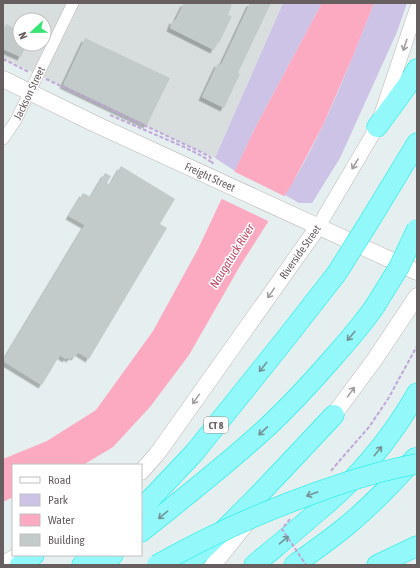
<svg xmlns="http://www.w3.org/2000/svg" width="420" height="568" font-family="'Asap Condensed',sans-serif">
<style>
.industrial{fill:#d8dede;fill-rule:evenodd}
.green{fill:#cdc3e6}
.water{fill:#fca9c2}
.pier{fill:#e6efef}
.building{fill:#c2cbca;filter:url(#shadow)}
.lines{fill:none;stroke-linecap:round;stroke-linejoin:round}
.minor-casing{stroke:#bcb6b7;stroke-width:12}
.tertiary-casing{stroke:#bcb6b7;stroke-width:15}
.secondary-casing{stroke:#bdb5b6;stroke-width:17}
.motorway-casing{stroke:#08eee3;stroke-width:21}
.path{stroke:#c0a7d7;stroke-width:2;stroke-dasharray:4 2;stroke-linecap:butt}
.minor{stroke:#fff;stroke-width:11}
.tertiary{stroke:#fff;stroke-width:14}
.secondary{stroke:#fff;stroke-width:16}
.motorway{stroke:#93f8fa;stroke-width:20}
.motorway-bridge-casing{stroke:#08eee3;stroke-width:21;stroke-linecap:butt}
.path-bridge{stroke:#c0a7d7;stroke-width:2;stroke-dasharray:4 2;stroke-linecap:butt}
.motorway-bridge{stroke:#93f8fa;stroke-width:20}
.oneway{stroke:#a39e9f}
.oneway2{stroke:#769495}
.labels{text-anchor:middle;dominant-baseline:central;stroke-width:3;stroke-linejoin:round;paint-order:stroke}
.shield{fill:#fff;stroke:#948e8f;stroke-width:1}
.shield-label{font-size:10px;font-weight:bold;fill:#665e5f}
.street-label{font-size:11px;fill:#665e5f;stroke:#fff}
.water-label{font-size:12px;font-style:italic;fill:#c04b65;stroke:#fff}
</style>
<defs>
<filter id="shadow"><feDropShadow dx="-3.5" dy="3.5" stdDeviation="0" flood-color="#0004"/></filter>
</defs>
<rect width="100%" height="100%" fill="#e6efef"/>
<path class="industrial" d="M3,3h280l-68,155 -212,-100zM20,20h24v24h-24z"/>
<g class="green">
<polygon points="283,3 322,3 256,126 235,171 215,158"/>
<path d="M374,3h33l-10,29 -57,126 -28,45h-13l-14,-8c38,-60 63,-127 89,-192z"/>
</g>
<polygon class="water" points="322,3 374,3 353,56 323,125 292,184 240,266 189,355 150,407 113,447 83,465 13,465 13,497 3,502 3,459 47,441 96,410 153,331 198,249 256,126"/>
<polygon class="pier" points="233,171 286,197 270,222 220,198"/>
<g class="building">
<polygon points="184,3 228,3 232,5 228,15 232,16 219,43 217,43 214,50 170,28 173,20 175,21"/>
<polygon points="250,3 271,3 238,73 240,74 224,108 202,97 218,63 221,65"/>
<polygon points="6,24 20,31 20,44 27,44 21,57 3,49 3,30"/>
<polygon points="85,38 170,78 147,125 63,85"/>
<polygon points="121,166 175,199 160,224 167,228 89,359 78,352 75,357 72,356 70,359 67,357 66,359 60,355 42,385 3,361 85,225 69,216 83,193 91,197 105,173 111,176 107,183 110,185"/>
</g>
<g class="lines">
<defs>
<g id="minor">
<path id="s1" d="M3,139l7,-10 6,-9 57,-117"/>
</g>
<polyline id="tertiary" points="318,227 377,127 417,8"/>
<g id="secondary">
<path id="s2" d="M3,79l90,44 324,149"/>
<polyline points="327,424 375,359 417,296"/>
<polyline points="141,472 157,454 318,227"/>
<polyline points="3,564 19,555"/>
<polyline points="213,565 251,518"/>
</g>
<g id="motorway">
<polyline points="377,127 407,86 417,69"/>
<polyline points="372,217 417,143"/>
<polyline points="141,509 194,453 287,337 337,273"/>
<path d="M141,532c41,-33 84,-66 123,-102 24,-22 46,-46 67,-70 16,-18 31,-35 44,-54"/>
<polyline points="20,565 34,555"/>
<polyline points="82,565 93,555"/>
<polyline points="101,565 113,555"/>
<path d="M186,565c53,-47 100,-99 148,-150"/>
<path d="M254,565c19,-16 38,-31 56,-47 14,-12 29,-24 41,-37 26,-27 48,-56 66,-88"/>
<path d="M294,565c17,-12 34,-24 50,-37 26,-21 49,-45 71,-70"/>
<polyline points="377,565 417,546"/>
</g>
</defs>
<use href="#minor" class="minor-casing"/>
<use href="#tertiary" class="tertiary-casing"/>
<use href="#secondary" class="secondary-casing"/>
<use href="#motorway" class="motorway-casing"/>
<g class="path">
<polyline points="3,59 29,72"/>
<polyline points="46,79 201,152 210,157 213,164"/>
<polyline points="110,115 184,147 202,156 211,162"/>
<polyline points="335,466 369,427 388,399 417,346"/>
</g>
<use href="#minor" class="minor"/>
<use href="#tertiary" class="tertiary"/>
<use href="#secondary" class="secondary"/>
<use href="#motorway" class="motorway"/>
<defs>
<g id="motorway-bridge">
<polyline points="337,273 372,217"/>
<polyline points="375,306 399,267 417,229"/>
<path d="M157,565c51,-29 102,-52 158,-72 33,-12 67,-23 102,-29"/>
</g>
</defs>
<use href="#motorway-bridge" class="motorway-bridge-casing"/>
<g class="path-bridge">
<polyline points="331,471 335,466"/>
<polyline points="290,519 282,529 306,565"/>
</g>
<use href="#motorway-bridge" class="motorway-bridge"/>
</g>
<defs><path id="oneway-shaft" d="M-6 0H5M1.5-3L5.5 0L1.5 3" fill="none" stroke-width="1.6" stroke-linecap="round" stroke-linejoin="round"/></defs>
<g class="oneway">
<use href="#oneway-shaft" transform="translate(405 45) rotate(108)"/>
<use href="#oneway-shaft" transform="translate(355 164) rotate(121)"/>
<use href="#oneway-shaft" transform="translate(271 293) rotate(125)"/>
<use href="#oneway-shaft" transform="translate(351 392) rotate(-54)"/>
<use href="#oneway-shaft" transform="translate(196 399) rotate(125)"/>
</g>
<g class="oneway2">
<use href="#oneway-shaft" transform="translate(351 336) rotate(130)"/>
<use href="#oneway-shaft" transform="translate(263 367) rotate(129)"/>
<use href="#oneway-shaft" transform="translate(263 431) rotate(137)"/>
<use href="#oneway-shaft" transform="translate(378 451) rotate(-51)"/>
<use href="#oneway-shaft" transform="translate(312 494) rotate(160)"/>
<use href="#oneway-shaft" transform="translate(163 515) rotate(141)"/>
<use href="#oneway-shaft" transform="translate(284 540) rotate(-40)"/>
</g>
<g class="labels">
<rect class="shield" x="204" y="417" width="24" height="16" rx="3"/>
<g class="shield-label">
<text x="216" y="425">CT 8</text>
</g>
<g class="street-label">
<text stroke="none"><textPath href="#s1" startOffset="53">Jackson Street</textPath></text>
<text stroke="none"><textPath href="#s2" startOffset="229">Freight Street</textPath></text>
<text transform="translate(300 252) rotate(-55)">Riverside Street</text>
</g>
<g class="water-label">
<text transform="translate(232 256) rotate(-58)">Naugatuck River</text>
</g>
</g>
<rect width="420" height="568" fill="none" stroke="#665e5f" stroke-width="8"/>
<rect x="12" y="464" width="130" height="92" fill="#ffffff" stroke="#c2bfbf"/>
<rect x="20" y="477" width="20" height="6" fill="#ffffff" stroke="#c2bfbf"/>
<text x="48" y="484" font-size="12" fill="#665e5f">Road</text>
<rect x="20" y="494" width="20" height="12" fill="#cdc3e6" stroke="#c2bfbf"/>
<text x="48" y="504" font-size="12" fill="#665e5f">Park</text>
<rect x="20" y="514" width="20" height="12" fill="#fca9c2" stroke="#c2bfbf"/>
<text x="48" y="524" font-size="12" fill="#665e5f">Water</text>
<rect x="20" y="534" width="20" height="12" fill="#c2cbca" stroke="#c2bfbf"/>
<text x="48" y="544" font-size="12" fill="#665e5f">Building</text>
<g transform="translate(32 32) rotate(248)"><circle r="19" fill="#ffffff" stroke="#c2bfbf"/>
<path d="M0-3L7 15L0 10L-7 15Z" fill="#37e473"/>
<text y="-6" font-size="11" font-weight="bold" text-anchor="middle" fill="#665e5f">N</text>
</g>
</svg>
